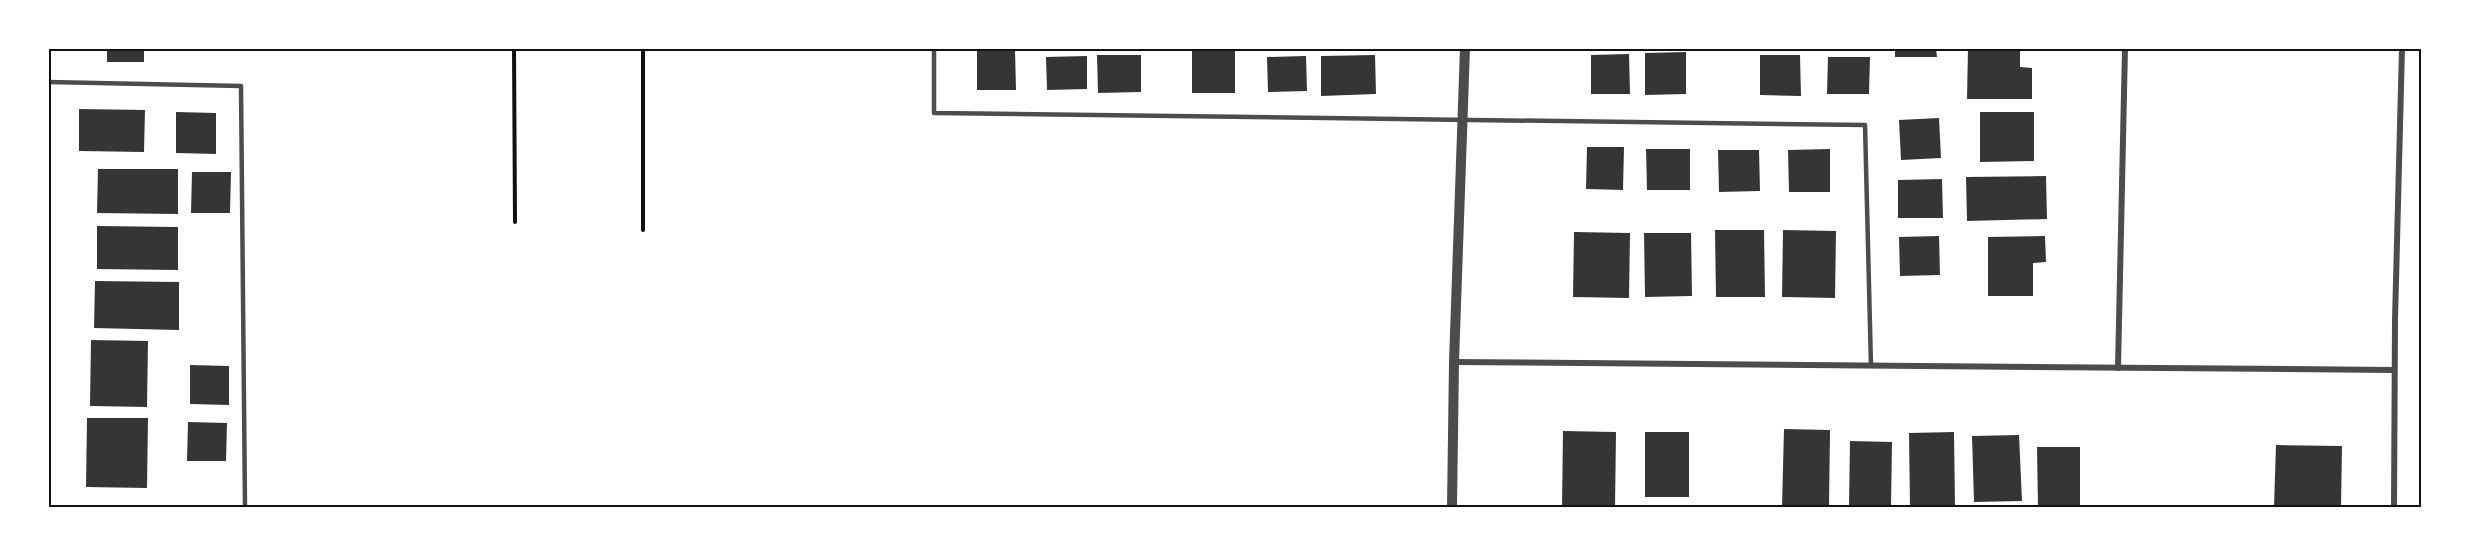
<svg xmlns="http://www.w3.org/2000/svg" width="2469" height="555" font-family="'Varela Round',sans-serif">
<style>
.building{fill:#353535}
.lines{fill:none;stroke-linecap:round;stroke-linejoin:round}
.path{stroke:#111;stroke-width:4}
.service{stroke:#4c4c4c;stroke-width:4.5}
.minor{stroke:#4c4c4c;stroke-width:6}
.tertiary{stroke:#4c4c4c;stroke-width:10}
.neatline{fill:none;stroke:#111;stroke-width:2}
</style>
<rect width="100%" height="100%" fill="#fff"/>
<g class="building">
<rect x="107" y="48" width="37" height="14"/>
<polygon points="1895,48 1936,48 1937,57 1895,57"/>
<polygon points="1968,48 2020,48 2020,67 2032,68 2032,99 1967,99"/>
<polygon points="977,49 1015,49 1016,90 977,90"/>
<rect x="1192" y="50" width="43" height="43"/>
<polygon points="1686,52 1686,94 1645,95 1645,53"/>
<polygon points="1629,54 1630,94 1591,94 1591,55"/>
<polygon points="1097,55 1141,55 1141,92 1098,93"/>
<polygon points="1375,55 1376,94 1321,96 1321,56"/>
<polygon points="1760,55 1800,55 1801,96 1760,95"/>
<polygon points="1087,56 1087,89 1047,90 1046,57"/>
<polygon points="1306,56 1307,91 1268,92 1267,57"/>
<polygon points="1828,57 1870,57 1869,94 1827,94"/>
<polygon points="79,109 145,110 144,152 79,151"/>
<polygon points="176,112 216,113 216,154 176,153"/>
<polygon points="1980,112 2034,112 2034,161 1980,162"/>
<polygon points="1939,118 1941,158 1901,160 1899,120"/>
<polygon points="1587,147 1624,147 1623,190 1586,189"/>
<polygon points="1646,149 1690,149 1690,190 1647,190"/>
<polygon points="1830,149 1830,192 1789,192 1788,150"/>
<polygon points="1718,150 1759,150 1760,191 1719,192"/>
<polygon points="98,169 178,169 178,214 97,213"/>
<polygon points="192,172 231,172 230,213 191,213"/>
<polygon points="2046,176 2047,219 1967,221 1966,177"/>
<polygon points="1942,179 1943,218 1898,218 1898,180"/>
<polygon points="97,226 178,227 178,270 97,269"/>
<polygon points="1715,230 1764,230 1765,297 1716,297"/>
<polygon points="1783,230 1836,231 1835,298 1782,297"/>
<polygon points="1574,232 1630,233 1629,298 1573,297"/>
<polygon points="1644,233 1691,233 1692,296 1645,297"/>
<polygon points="1939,236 1940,275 1900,276 1899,237"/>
<polygon points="2045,236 2046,262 2033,263 2033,296 1988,296 1988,237"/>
<polygon points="95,281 179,282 179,330 94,328"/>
<polygon points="91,340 148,341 147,407 90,406"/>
<polygon points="190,365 229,366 229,405 190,404"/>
<polygon points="87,418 148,418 147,488 86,487"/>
<polygon points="188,422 227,423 226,461 187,461"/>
<polygon points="1784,429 1830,430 1829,507 1782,507"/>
<polygon points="1563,431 1616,432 1615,507 1562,507"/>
<rect x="1645" y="432" width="44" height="65"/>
<polygon points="1954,432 1955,507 1910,507 1909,433"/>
<polygon points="2019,435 2022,501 1974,502 1972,436"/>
<polygon points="1850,441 1892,442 1891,507 1849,507"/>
<polygon points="2276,445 2342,446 2341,507 2274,507"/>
<polygon points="2037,447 2080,447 2080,507 2038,507"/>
</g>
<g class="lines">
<g class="path">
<polyline points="514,48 515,222"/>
<polyline points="643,48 643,230"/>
</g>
<g class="service">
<polyline points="934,48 934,113 1865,125 1871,366"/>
<polyline points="48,82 241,86 245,507"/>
</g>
<g class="minor">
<polyline points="1454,362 2394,370"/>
<polyline points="2118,368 2125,48"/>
<polyline points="2394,507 2395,320 2402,48"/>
</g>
<polyline class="tertiary" points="1452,507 1454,362 1465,48"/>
</g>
<rect width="2469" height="555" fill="none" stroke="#ffffff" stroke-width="99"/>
<rect x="50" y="50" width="2370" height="456" class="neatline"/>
</svg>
